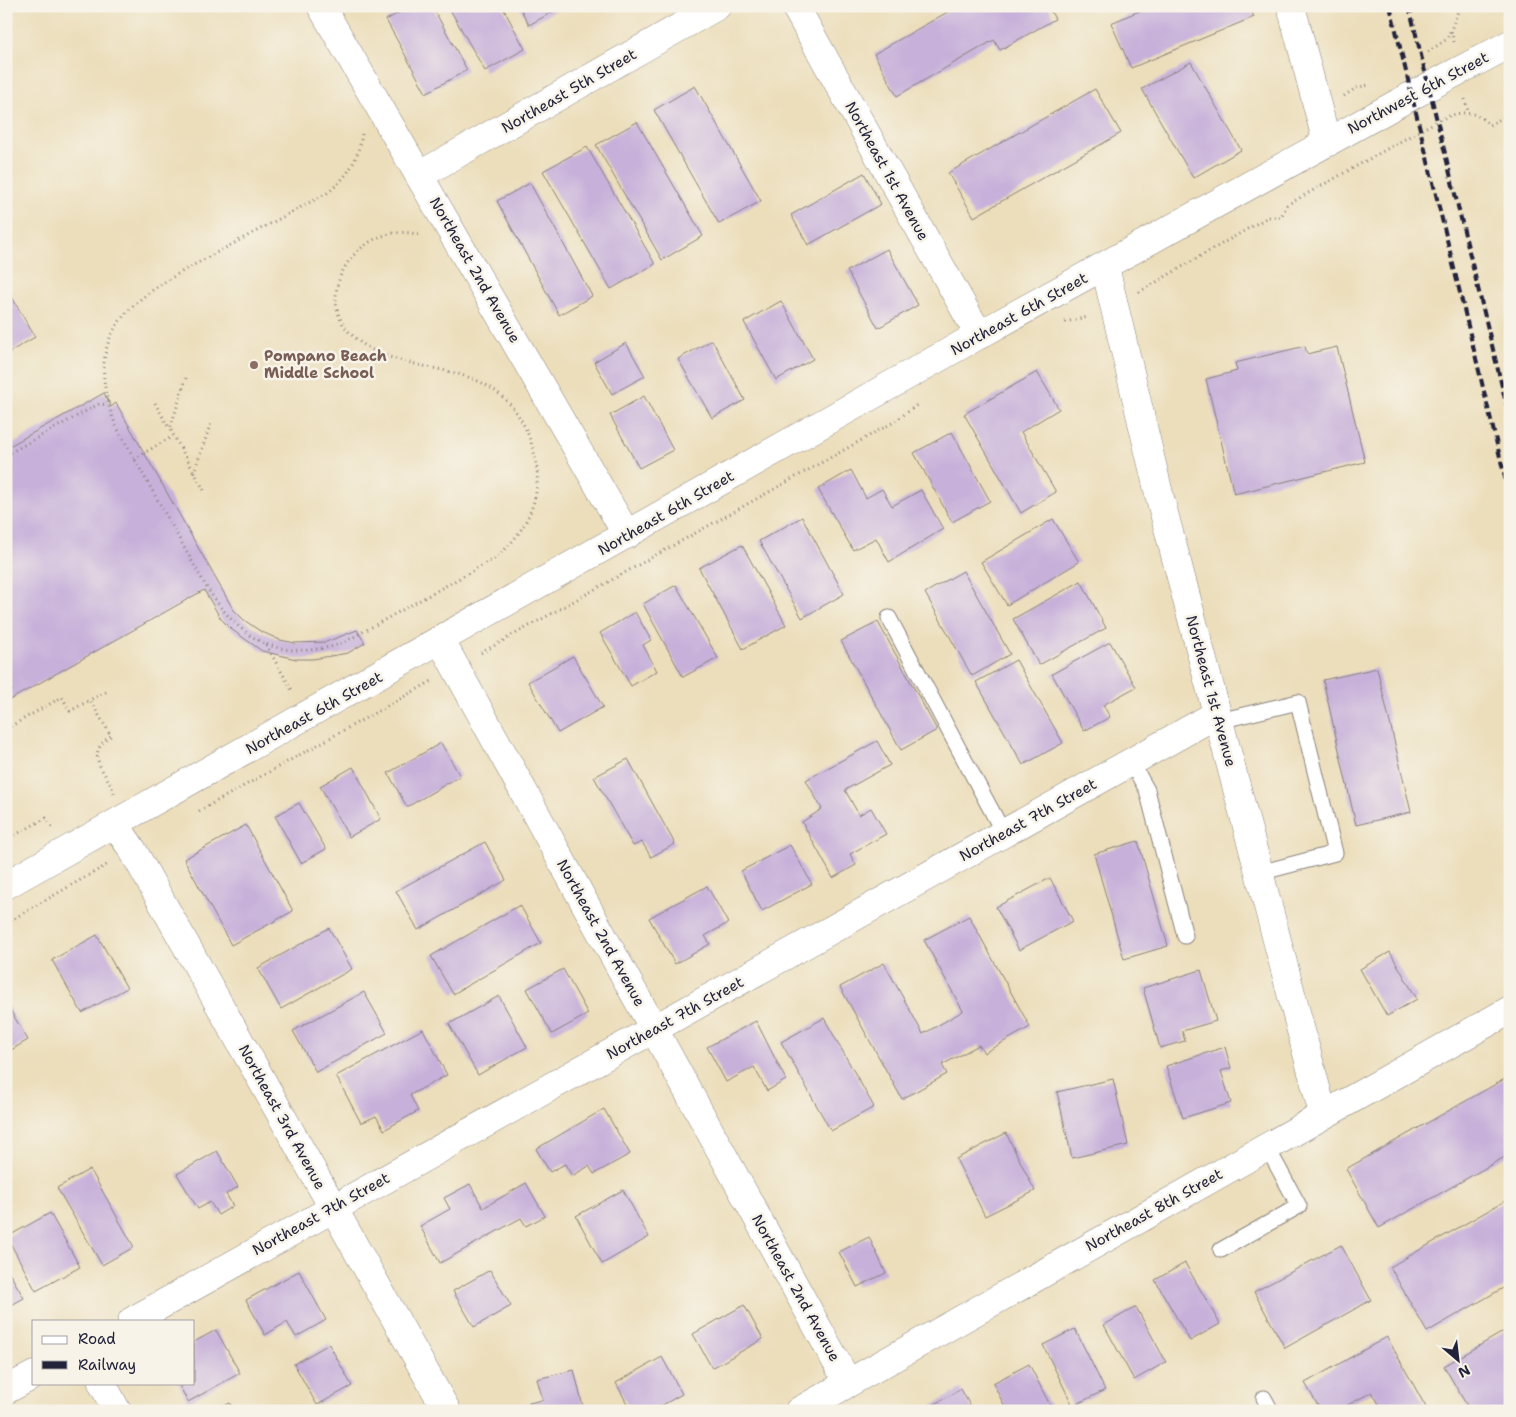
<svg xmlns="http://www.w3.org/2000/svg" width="1516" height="1417" font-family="'Shantell Sans',sans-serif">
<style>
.building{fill:#c7b1da}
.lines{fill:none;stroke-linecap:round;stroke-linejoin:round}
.lane-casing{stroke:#87807b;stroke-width:17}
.street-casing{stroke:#87807b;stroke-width:29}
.path{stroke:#87807b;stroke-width:3;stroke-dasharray:1 4;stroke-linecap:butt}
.lane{stroke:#fff;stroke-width:15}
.street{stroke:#fff;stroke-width:28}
.rail{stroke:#22223b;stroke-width:4;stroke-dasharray:8 4;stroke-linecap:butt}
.education-dot{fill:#8d6e63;stroke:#f7f3e8;stroke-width:2}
.labels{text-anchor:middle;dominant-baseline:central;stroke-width:5;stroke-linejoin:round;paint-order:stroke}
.street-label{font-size:15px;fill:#22223b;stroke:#f7f3e8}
.education-label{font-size:15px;font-weight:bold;fill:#785e54;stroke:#f7f3e8;text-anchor:start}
</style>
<rect width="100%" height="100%" fill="#f7f3e8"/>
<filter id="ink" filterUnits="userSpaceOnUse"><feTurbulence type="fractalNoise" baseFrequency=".02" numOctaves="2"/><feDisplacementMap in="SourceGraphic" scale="10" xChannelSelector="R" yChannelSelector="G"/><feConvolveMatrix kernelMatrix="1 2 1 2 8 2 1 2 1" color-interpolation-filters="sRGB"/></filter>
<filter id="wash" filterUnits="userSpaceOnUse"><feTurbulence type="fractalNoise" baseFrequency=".0096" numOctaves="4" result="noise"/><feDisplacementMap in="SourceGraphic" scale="20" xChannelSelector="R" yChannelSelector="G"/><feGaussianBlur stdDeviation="1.12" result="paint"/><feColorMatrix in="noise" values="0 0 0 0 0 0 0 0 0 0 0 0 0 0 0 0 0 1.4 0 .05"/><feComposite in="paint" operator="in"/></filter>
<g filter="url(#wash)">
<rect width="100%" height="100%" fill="#ecdebb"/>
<g id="blocks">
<g class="building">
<polygon points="411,6 432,6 467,70 426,93 386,20"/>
<polygon points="448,6 502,6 525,49 485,71"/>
<polygon points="519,6 563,6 529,25"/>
<polygon points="958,6 1048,6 1055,19 1000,50 994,40 897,96 874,54"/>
<polygon points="1151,6 1249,6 1254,17 1131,68 1111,23"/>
<polygon points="1191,62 1241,150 1193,178 1142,89"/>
<polygon points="695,86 761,201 719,224 654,110"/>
<polygon points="1095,89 1121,133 974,217 948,173"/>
<polygon points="637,122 703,236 662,260 596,145"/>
<polygon points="587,147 655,264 611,289 543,171"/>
<polygon points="864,173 881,204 808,245 791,215"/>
<polygon points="530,183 592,296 559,315 497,201"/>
<polygon points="887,249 918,305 878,328 847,271"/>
<polygon points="6,287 35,337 6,354"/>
<polygon points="781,301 813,359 776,380 744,322"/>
<polygon points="712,340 745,400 712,418 678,359"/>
<polygon points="626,343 645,376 612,394 594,362"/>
<polygon points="1305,346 1307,354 1337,347 1365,462 1234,494 1206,379 1237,371 1235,363"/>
<polygon points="1037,372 1059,409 1021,432 1056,492 1021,513 964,414"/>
<polygon points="104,393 111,407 116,403 233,609 244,620 260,631 280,640 295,643 326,642 357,630 365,643 348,653 313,659 296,659 262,651 231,629 221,619 204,590 6,702 6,448"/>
<polygon points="644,396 673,450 639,468 610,415"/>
<polygon points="952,432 990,501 952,522 914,453"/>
<polygon points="851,470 866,498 882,489 892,506 921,490 943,529 889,562 876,538 853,550 818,489"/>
<polygon points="802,517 844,594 802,618 759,541"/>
<polygon points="1053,519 1079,562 1007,605 981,562"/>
<polygon points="742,545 786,625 743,649 699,568"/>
<polygon points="963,571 1010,654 972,676 925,593"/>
<polygon points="1081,581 1106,628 1039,665 1013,619"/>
<polygon points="676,585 718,658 683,677 643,604"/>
<polygon points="635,612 651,640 643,645 657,671 631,686 600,633"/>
<polygon points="878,622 937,730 901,750 841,641"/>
<polygon points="1110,642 1136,687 1103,705 1110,717 1084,731 1052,674"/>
<polygon points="573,656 603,707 558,733 528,682"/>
<polygon points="1016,660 1063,743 1023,765 976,682"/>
<polygon points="1377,668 1411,812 1356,825 1323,680"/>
<polygon points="877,741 890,765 845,790 859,815 871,808 886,834 850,854 856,865 833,878 802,822 822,809 806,780"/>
<polygon points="441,743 460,776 407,807 388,773"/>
<polygon points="628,759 675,844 651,857 642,842 633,846 594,777"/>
<polygon points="353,767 381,819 349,837 320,786"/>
<polygon points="299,803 326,849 301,863 275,816"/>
<polygon points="246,825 293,911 231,945 184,859"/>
<polygon points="1138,841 1168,946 1124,959 1094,854"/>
<polygon points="485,842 506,880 418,930 396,891"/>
<polygon points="790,845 812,884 762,911 741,871"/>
<polygon points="1050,878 1073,921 1019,950 996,907"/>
<polygon points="707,886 728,923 705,936 710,944 675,964 649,918"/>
<polygon points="520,905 541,943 453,994 431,956"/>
<polygon points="969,916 1030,1027 984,1053 979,1045 942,1065 947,1074 902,1099 840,987 884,963 923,1034 963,1011 924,940"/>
<polygon points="329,928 352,969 281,1009 258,968"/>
<polygon points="97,935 127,988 82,1013 52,960"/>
<polygon points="1390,952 1417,999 1387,1016 1360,969"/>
<polygon points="563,969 588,1014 552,1034 527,989"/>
<polygon points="1201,970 1216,1021 1182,1031 1185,1041 1160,1048 1143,988"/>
<polygon points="364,992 387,1033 316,1072 293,1031"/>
<polygon points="499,996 527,1047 478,1075 449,1024"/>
<polygon points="6,1003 28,1040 6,1053"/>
<polygon points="824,1018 874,1107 831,1131 781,1042"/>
<polygon points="756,1021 786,1080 767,1091 754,1067 726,1082 707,1047"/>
<polygon points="423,1029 447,1075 410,1095 418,1111 384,1130 376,1116 361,1123 336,1076"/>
<polygon points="1225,1047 1231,1068 1221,1071 1231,1103 1183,1118 1166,1066"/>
<polygon points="1510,1076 1510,1154 1379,1228 1346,1169"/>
<polygon points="1113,1079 1128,1145 1072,1158 1057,1092"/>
<polygon points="604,1109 630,1154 594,1174 589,1166 572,1176 565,1164 550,1172 536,1149"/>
<polygon points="1006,1133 1035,1191 985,1216 956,1159"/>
<polygon points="217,1151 238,1187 226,1194 233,1206 218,1215 210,1202 198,1209 177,1174"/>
<polygon points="90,1169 134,1247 102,1265 57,1188"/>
<polygon points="526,1183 545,1216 526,1226 521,1218 440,1263 420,1226 450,1209 444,1198 470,1184 483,1208"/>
<polygon points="623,1190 649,1237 602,1264 576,1216"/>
<polygon points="1510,1198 1510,1284 1427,1332 1390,1267"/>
<polygon points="50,1213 80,1267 36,1291 7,1237"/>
<polygon points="869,1237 886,1273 857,1287 839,1252"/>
<polygon points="1341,1245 1371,1300 1285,1348 1254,1292"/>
<polygon points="1185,1263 1220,1324 1190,1341 1155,1280"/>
<polygon points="6,1267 24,1298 6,1308"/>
<polygon points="490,1270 511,1306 474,1327 453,1291"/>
<polygon points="299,1271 326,1320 296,1337 287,1322 265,1335 246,1300"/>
<polygon points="744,1305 763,1339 712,1368 693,1334"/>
<polygon points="1136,1307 1166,1362 1134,1380 1104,1325"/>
<polygon points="1510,1328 1510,1411 1470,1411 1444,1366"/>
<polygon points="1075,1329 1105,1390 1073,1406 1043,1345"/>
<polygon points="216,1330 240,1373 188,1402 178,1383 194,1383 194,1342"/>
<polygon points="1387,1337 1428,1411 1383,1411 1372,1392 1344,1407 1346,1411 1321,1411 1305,1383"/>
<polygon points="329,1344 352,1386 317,1405 294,1364"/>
<polygon points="662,1357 682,1394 652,1411 631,1411 616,1383"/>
<polygon points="1029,1364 1053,1411 1007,1411 993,1383"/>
<polygon points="574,1370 584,1411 531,1411 529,1403 543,1400 537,1379"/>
<polygon points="961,1389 973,1411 936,1411 933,1405"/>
<polygon points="230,1403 234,1411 215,1411"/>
</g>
</g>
</g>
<g filter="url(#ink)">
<use href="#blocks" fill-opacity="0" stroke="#87807b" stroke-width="1"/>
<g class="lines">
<defs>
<g id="lane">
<polyline points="889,618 1004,834"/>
<polyline points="1219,721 1298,702 1335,853 1259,873"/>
<polyline points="1131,762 1147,790 1185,936"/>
<polyline points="1221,1250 1299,1206 1267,1147"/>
<polyline points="1264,1398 1271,1411"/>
</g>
<g id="street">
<polyline points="321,6 627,535"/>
<polyline points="795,6 979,335"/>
<polyline points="1291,6 1327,143"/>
<polyline points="420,175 717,6"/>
<polyline points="1105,267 1160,498 1323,1114"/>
<polyline points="441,641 848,1383"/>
<polyline points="115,824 132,849 447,1411"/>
<polyline points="6,885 979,335 1411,96 1510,44"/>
<polyline points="132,1321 1217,714"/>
<polyline points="102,1383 117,1411"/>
<polyline points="6,1390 34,1375"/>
<polyline points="799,1411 1510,1010"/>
</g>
</defs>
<use href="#lane" class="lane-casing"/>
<use href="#street" class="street-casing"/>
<g class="path">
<polyline points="1454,42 1451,30 1458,11 1468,6"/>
<polyline points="1428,52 1447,39 1451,30"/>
<polyline points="1344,96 1356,88 1368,85"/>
<polyline points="1465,99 1468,111"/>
<path d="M362,134c-4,26 -14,43 -35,59 -37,20 -74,40 -111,60 -76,41 -140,73 -100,173l91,162c35,53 70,74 134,56l153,-85c27,-21 46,-54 43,-89 -4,-36 -22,-72 -57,-88 -20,-10 -51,-14 -73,-20 -22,-6 -40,-11 -57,-29 -40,-42 12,-115 70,-98"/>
<path d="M1139,292l129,-75h13l6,-12 150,-84c20,-9 36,-14 52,4l21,-11"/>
<polyline points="1065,322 1088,317"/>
<polyline points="186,378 170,429 194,472"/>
<polyline points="155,403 169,428"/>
<polyline points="6,455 99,404 108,405"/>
<polyline points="134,459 173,436"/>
<polyline points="204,490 194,472 211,423"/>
<polyline points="266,645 293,692"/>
<polyline points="481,653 894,422 918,404"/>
<polyline points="6,682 12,692 6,695"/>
<path d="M106,692l-16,8 21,36c-29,19 -4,35 3,57"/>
<polyline points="6,729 62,697 70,711 90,700"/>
<polyline points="199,811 432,681"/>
<polyline points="6,840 46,818 52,827"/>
<polyline points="6,923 110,863"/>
</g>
<use href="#lane" class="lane"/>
<use href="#street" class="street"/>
<g class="rail">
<polyline points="1390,6 1510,498"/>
<polyline points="1409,6 1510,419"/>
</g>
</g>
</g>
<circle class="education-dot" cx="254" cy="365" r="5"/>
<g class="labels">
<g class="street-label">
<text transform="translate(569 91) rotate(-30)">Northeast 5th Street</text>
<text transform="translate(1418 93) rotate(-28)">Northwest 6th Street</text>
<text transform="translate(887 171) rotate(61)">Northeast 1st Avenue</text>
<text transform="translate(475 270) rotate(60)">Northeast 2nd Avenue</text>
<text transform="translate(1019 314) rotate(-29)">Northeast 6th Street</text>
<text transform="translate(666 513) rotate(-30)">Northeast 6th Street</text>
<text transform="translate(1211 691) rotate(75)">Northeast 1st Avenue</text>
<text transform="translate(314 713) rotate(-29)">Northeast 6th Street</text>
<text transform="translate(1028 820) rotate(-29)">Northeast 7th Street</text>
<text transform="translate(601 933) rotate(61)">Northeast 2nd Avenue</text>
<text transform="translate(675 1018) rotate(-29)">Northeast 7th Street</text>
<text transform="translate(282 1117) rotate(61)">Northeast 3rd Avenue</text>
<text transform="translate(1154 1210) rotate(-29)">Northeast 8th Street</text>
<text transform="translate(321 1214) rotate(-29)">Northeast 7th Street</text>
<text transform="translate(796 1288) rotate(61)">Northeast 2nd Avenue</text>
</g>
<g class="education-label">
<text x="264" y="356">Pompano Beach<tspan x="264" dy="17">Middle School</tspan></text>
</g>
</g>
<rect width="1516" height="1417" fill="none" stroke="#f7f3e8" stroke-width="25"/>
<rect x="32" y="1320" width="162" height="65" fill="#f7f3e8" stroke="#a29fa3"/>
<rect x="42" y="1336" width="25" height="8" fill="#ffffff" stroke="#a29fa3"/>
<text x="78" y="1344" font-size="15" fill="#22223b">Road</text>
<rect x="42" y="1361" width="25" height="8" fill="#22223b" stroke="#a29fa3"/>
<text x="78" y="1370" font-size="15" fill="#22223b">Railway</text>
<g transform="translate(1458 1360) rotate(152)" stroke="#f7f3e8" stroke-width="4" paint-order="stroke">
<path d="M0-4L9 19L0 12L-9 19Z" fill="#22223b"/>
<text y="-8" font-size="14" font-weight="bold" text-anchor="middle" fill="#22223b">N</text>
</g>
</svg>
